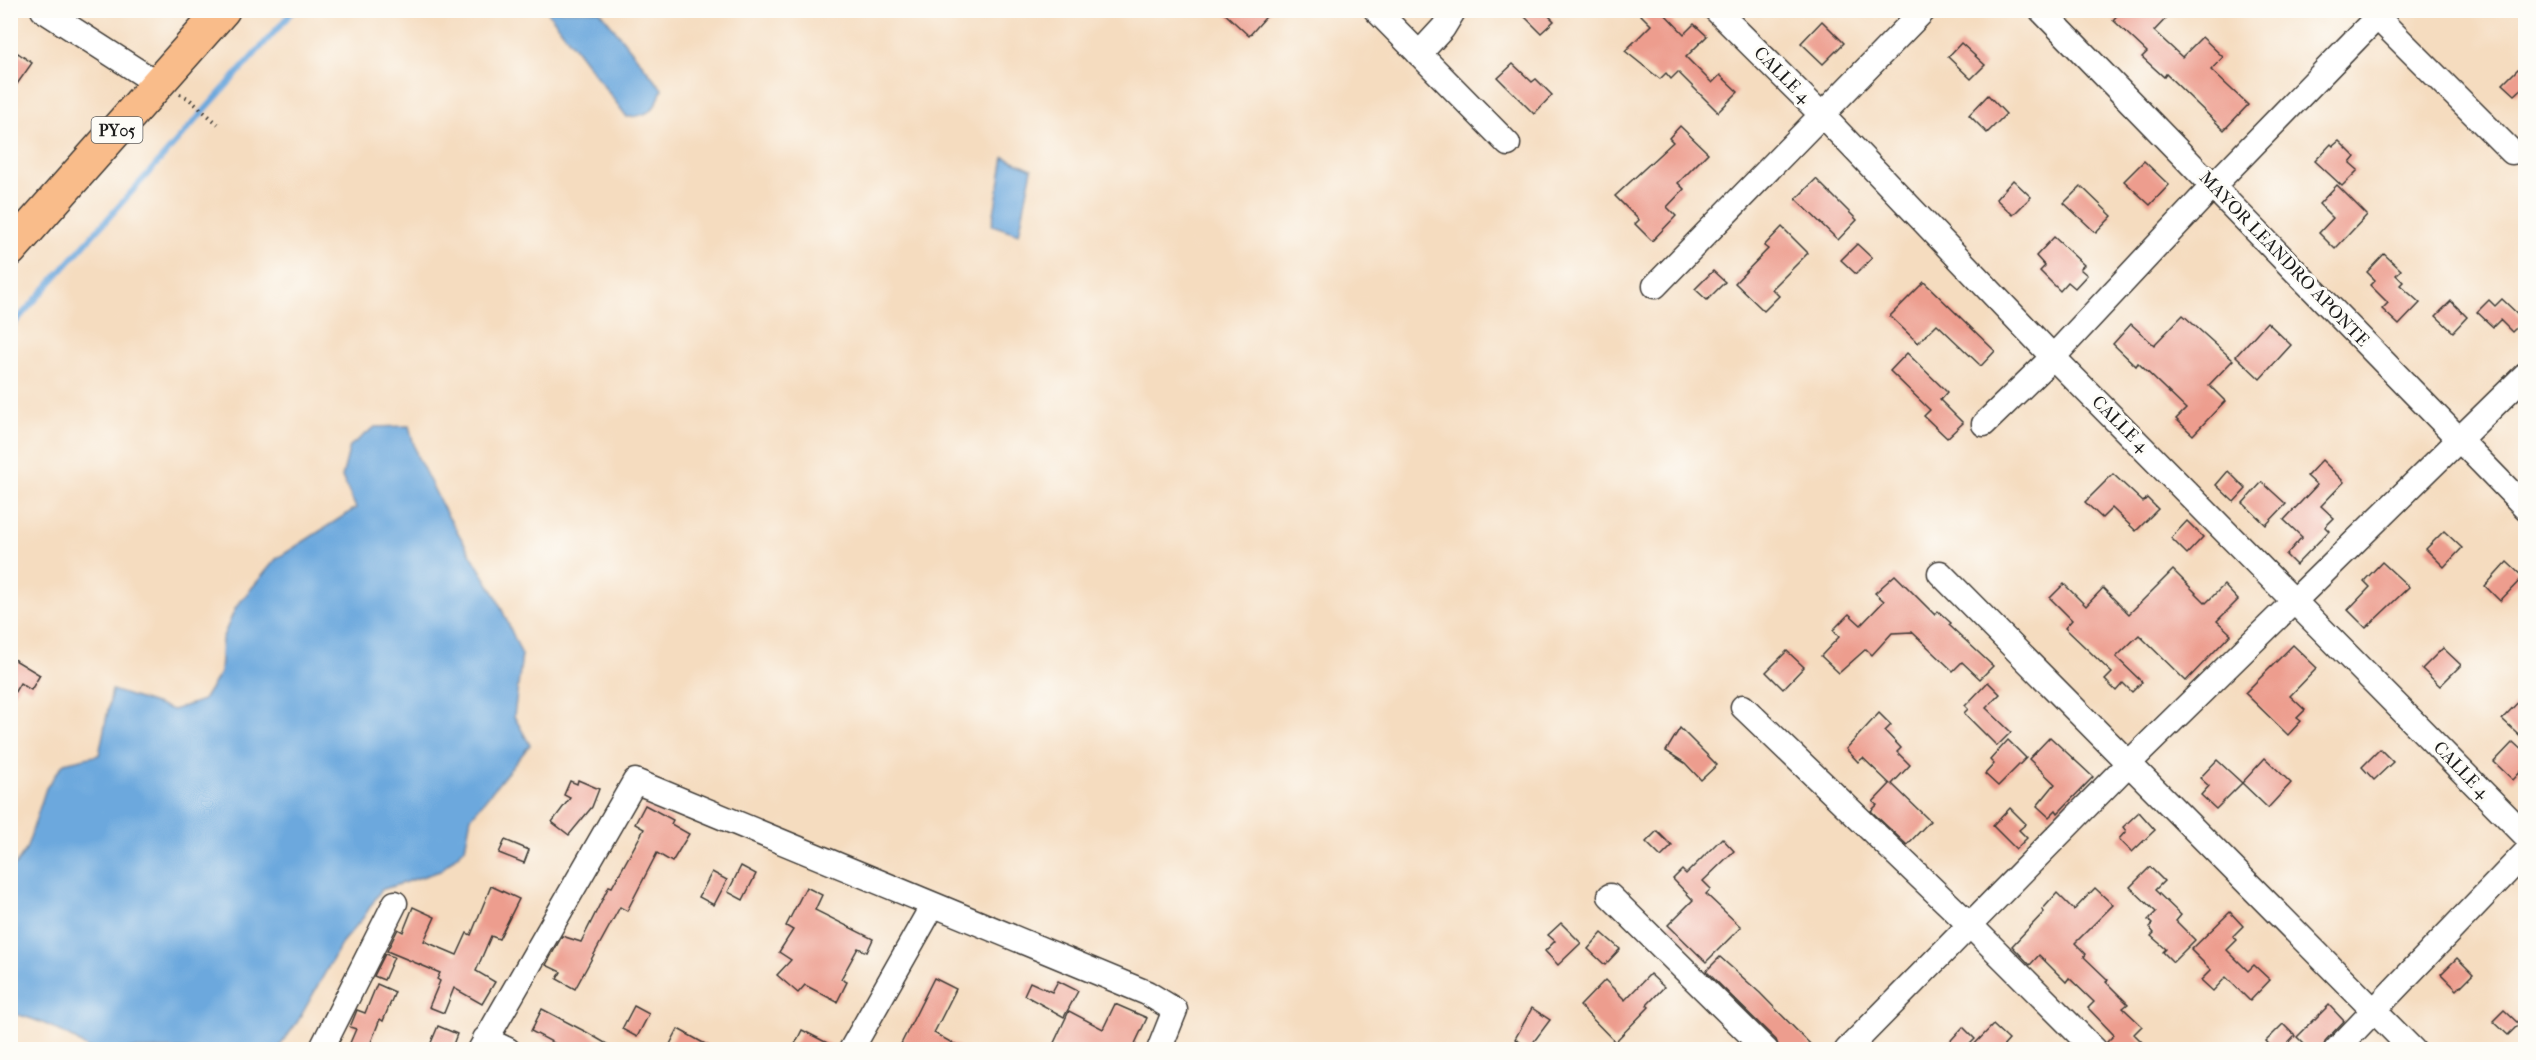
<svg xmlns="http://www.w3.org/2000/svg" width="2536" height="1060" font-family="'IM FELL French Canon',serif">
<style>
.water{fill:#6ca8dd;stroke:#44627c;stroke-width:1.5}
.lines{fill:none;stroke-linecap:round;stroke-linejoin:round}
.stream{stroke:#6ca8dd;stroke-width:6}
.building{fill:#ed9d8e}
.minor-casing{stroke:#3d3934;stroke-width:27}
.highway-casing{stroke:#3d3934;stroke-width:36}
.path{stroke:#3d3934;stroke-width:4;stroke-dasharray:1.5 4.5;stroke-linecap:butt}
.minor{stroke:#fff;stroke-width:24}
.highway{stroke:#f9bc8a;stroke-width:33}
.labels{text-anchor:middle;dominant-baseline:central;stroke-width:6;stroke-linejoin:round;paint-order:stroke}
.shield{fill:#fdfcf7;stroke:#605f5e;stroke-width:1.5}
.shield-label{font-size:16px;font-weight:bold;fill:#1c1c1c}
.street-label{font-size:18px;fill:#1c1c1c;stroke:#fdfcf7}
</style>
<rect width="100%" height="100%" fill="#fdfcf7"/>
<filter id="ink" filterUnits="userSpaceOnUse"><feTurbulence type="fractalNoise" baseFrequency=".0167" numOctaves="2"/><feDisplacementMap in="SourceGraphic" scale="12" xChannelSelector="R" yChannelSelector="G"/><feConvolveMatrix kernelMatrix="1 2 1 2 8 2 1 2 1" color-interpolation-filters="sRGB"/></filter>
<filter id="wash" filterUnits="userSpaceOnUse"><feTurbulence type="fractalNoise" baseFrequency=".008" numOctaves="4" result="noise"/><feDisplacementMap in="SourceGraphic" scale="24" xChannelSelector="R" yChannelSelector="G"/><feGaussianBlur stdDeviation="1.35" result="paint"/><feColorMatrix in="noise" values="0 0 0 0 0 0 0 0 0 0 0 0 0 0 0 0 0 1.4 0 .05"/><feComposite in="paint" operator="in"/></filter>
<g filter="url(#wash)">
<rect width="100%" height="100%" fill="#f5dcbf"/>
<g class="water">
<path d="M547,11h53l62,78c-6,21 -13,27 -35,28z"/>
<polygon points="1004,157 1032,169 1019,234 992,225"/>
<path d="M409,426l8,30 29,57 50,83 26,59 -8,61 16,29 -59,72 -6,31 -25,23 -59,19 -18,28 -20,23 -45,80 -20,28h-190c-24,-19 -48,-29 -77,-36v-142l15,-21 20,-62 18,-25 35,-8 13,-65 61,20 30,-10 17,-27 2,-34 14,-32 40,-48 80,-51 -14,-31 8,-31 25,-19z"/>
</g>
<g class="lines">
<polyline class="stream" points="10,328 294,10"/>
</g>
<g id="blocks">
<g class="building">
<polygon points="1221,10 1272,10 1249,36"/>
<polygon points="1518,10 1543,10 1554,21 1541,33"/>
<polygon points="1636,10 1661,10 1684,34 1694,24 1707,36 1686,57 1712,83 1720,75 1738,92 1718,112 1678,72 1671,79 1666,73 1660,79 1625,51 1651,25"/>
<polygon points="2122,10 2174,10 2154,31 2182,57 2202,37 2223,57 2211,70 2248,105 2224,130 2166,74 2164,77 2142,57 2147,52 2113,20"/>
<polygon points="1822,21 1844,43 1823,64 1801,43"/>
<polygon points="1961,43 1985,65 1971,79 1948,57"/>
<polygon points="18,53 32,63 10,94 10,64"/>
<polygon points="2526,61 2526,85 2515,95 2503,84"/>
<polygon points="1513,64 1532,82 1536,79 1552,95 1534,114 1498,78"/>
<polygon points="1988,95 2006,114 1987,133 1969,115"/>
<polygon points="1680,126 1708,153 1678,183 1684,189 1667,207 1676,216 1652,241 1635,224 1639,220 1615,196 1673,142 1669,138"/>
<polygon points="2339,141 2355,157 2350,163 2358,170 2342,186 2315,161 2331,144 2333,146"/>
<polygon points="2144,161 2169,185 2150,205 2124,181"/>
<polygon points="1816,179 1857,220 1838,240 1796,199"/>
<polygon points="2013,180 2031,197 2013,215 1996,199"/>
<polygon points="2337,185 2367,215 2335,249 2319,233 2333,218 2319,204"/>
<polygon points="2081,186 2112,216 2096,233 2064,203"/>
<polygon points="1782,227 1808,253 1772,289 1779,296 1764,311 1735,283 1768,249 1764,246"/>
<polygon points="2054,237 2084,265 2080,269 2087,275 2075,288 2068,282 2060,291 2040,271 2045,266 2036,256"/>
<polygon points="1857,244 1872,258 1856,274 1841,260"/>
<polygon points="2384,254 2401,270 2396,275 2403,282 2400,285 2420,303 2399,325 2382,309 2388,303 2370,285 2375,280 2367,272"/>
<polygon points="1713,271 1725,282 1707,300 1695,289"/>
<polygon points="1924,282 1995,351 1981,366 1937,324 1918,343 1890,316"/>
<polygon points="2502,299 2524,320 2512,332 2500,320 2493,327 2477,312 2489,300 2495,306"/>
<polygon points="2451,301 2467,317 2453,332 2436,316"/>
<polygon points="2183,315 2233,360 2209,385 2225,401 2193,435 2176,419 2186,409 2138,363 2136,366 2113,344 2131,324 2154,345"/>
<polygon points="2267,322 2291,345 2260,379 2236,356"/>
<polygon points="1907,353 1947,392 1940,400 1963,423 1947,438 1924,416 1930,410 1890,371"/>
<polygon points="2322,460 2344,482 2321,506 2334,518 2325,527 2329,531 2296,565 2286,555 2302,537 2284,520 2317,485 2307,476"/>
<polygon points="2228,471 2246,489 2234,502 2216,485"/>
<polygon points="2113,474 2143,502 2147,498 2158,509 2136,531 2112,508 2102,518 2085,502"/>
<polygon points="2262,482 2286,504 2266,525 2243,503"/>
<polygon points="2187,521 2203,537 2187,554 2171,538"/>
<polygon points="2444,531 2462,548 2444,567 2426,549"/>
<polygon points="2382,562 2409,587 2366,628 2348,610 2370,587 2364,581"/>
<polygon points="2507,562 2523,577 2500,601 2485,586"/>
<polygon points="2173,570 2206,603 2224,585 2238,600 2217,621 2231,634 2186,681 2139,635 2116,657 2142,682 2132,692 2123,683 2116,691 2105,680 2112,673 2065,628 2072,620 2050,598 2064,584 2086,606 2103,588 2129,614"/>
<polygon points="1895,575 1935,615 1938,611 1951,623 1949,625 1993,666 1980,679 1962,662 1953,671 1912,632 1892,633 1872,655 1866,649 1839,673 1821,656 1839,637 1833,630 1849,614 1861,625 1884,601 1875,593"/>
<polygon points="2293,645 2317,668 2290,696 2305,710 2297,718 2301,721 2288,735 2245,693"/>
<polygon points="2443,648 2461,665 2440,686 2422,669"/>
<polygon points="1787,651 1804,667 1783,689 1766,672"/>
<polygon points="10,657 40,675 31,690 20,683 10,700"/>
<polygon points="1988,682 2000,694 1986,708 2011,732 1997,746 1964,713 1968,709 1965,706"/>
<polygon points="2526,694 2526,741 2502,719"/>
<polygon points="1879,713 1891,725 1885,731 1901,748 1897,752 1910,765 1892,784 1930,821 1907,845 1871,811 1877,805 1873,802 1890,784 1863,758 1858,762 1846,749"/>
<polygon points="1680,728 1717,765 1701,780 1685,763 1666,751"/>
<polygon points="2050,737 2093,777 2058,813 2056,810 2049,817 2037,806 2055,784 2029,759"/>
<polygon points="2008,740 2026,758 1998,786 1985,774 1994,764 1990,760"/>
<polygon points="2513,742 2526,754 2526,766 2513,780 2494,762"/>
<polygon points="2380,749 2393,762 2374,780 2362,767"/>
<polygon points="2265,758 2291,783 2268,808 2242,783"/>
<polygon points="2217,760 2242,783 2216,809 2201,795 2209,786 2200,778"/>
<polygon points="578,780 599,789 592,807 569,835 552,822 570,798 564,795 570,781 577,784"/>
<polygon points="645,805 673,820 671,824 689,834 672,862 657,853 627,911 620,907 575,989 557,979 561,972 546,965 562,936 581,942 609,886 612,887 644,829 635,824"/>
<polygon points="2010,808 2026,824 2019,830 2027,838 2016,849 1993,826"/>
<polygon points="2139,812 2155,830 2132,852 2119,839 2126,831 2123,827"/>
<polygon points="1657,831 1672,846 1661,857 1646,842"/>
<polygon points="1722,838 1734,851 1703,881 1711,889 1706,894 1741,927 1706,962 1668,925 1693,900 1673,879 1682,870 1686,874"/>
<polygon points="505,840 529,850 524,863 499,853"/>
<polygon points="741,866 756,874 743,900 728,892"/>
<polygon points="2150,867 2164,881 2155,890 2181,915 2176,921 2195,940 2173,962 2163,952 2166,949 2151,936 2154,933 2149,927 2152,924 2148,920 2156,912 2130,887"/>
<polygon points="712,872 727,880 714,905 699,897"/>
<polygon points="491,886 519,899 499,939 491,936 476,971 495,982 482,1004 454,988 444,1013 429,1007 440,981 437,979 440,973 387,951 398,929 403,932 413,907 435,917 424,941 457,955 467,933 471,935"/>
<polygon points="806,887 822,895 815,910 873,939 867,952 858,948 841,979 847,982 837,1002 805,985 798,993 777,975 791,960 779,952 793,930 786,926"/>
<polygon points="2095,888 2113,905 2075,943 2086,954 2084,957 2108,980 2106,982 2128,1004 2123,1008 2142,1026 2134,1034 2150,1050 2109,1050 2107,1042 2114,1035 2088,1008 2094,1002 2069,978 2066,982 2039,955 2030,965 2012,946 2044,912 2042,910 2057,893 2074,910"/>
<polygon points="2230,912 2243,926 2233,936 2237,940 2227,950 2248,971 2254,965 2270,980 2250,1001 2226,977 2213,991 2201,980 2211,970 2191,950"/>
<polygon points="1561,923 1581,943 1558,965 1545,951 1555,941 1548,935"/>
<polygon points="1602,933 1620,949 1605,965 1588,949"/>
<polygon points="385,954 394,957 384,980 374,976"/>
<polygon points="1720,957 1760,993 1816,1050 1780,1050 1776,1040 1706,971"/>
<polygon points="2457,958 2473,974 2457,990 2441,974"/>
<polygon points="1650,974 1664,987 1647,1005 1649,1007 1615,1042 1580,1006 1605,980 1625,1000"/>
<polygon points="934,978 956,989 934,1033 965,1050 911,1050 901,1044"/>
<polygon points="1058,981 1078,991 1064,1017 1024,995 1030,982 1052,992"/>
<polygon points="377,984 395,992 383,1021 380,1019 368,1050 347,1050 356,1029 350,1027 355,1015 357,1010 365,1013"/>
<polygon points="1115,1004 1147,1018 1132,1050 1061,1050 1053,1045 1069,1011 1103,1029"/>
<polygon points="2329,1005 2344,1021 2326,1040 2322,1050 2310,1050 2297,1037"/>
<polygon points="634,1006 649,1014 637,1037 622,1029"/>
<polygon points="1532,1008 1550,1020 1529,1048 1515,1039"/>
<polygon points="542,1009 588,1033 617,1050 567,1050 531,1031"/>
<polygon points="2504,1010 2519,1024 2508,1035 2493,1021"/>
<polygon points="2283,1024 2295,1036 2282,1050 2274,1050 2266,1041"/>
<polygon points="1993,1025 2009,1040 2000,1050 1969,1050"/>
<polygon points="438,1026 457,1034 451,1050 428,1050"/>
<polygon points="1963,1027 1975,1039 1964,1050 1942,1050"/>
<polygon points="678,1029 716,1050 667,1050"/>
<polygon points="802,1030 837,1048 837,1050 792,1050"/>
</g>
</g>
</g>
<g filter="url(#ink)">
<use href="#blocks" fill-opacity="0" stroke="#3d3934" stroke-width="1.5"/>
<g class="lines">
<defs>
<g id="minor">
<polyline points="43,10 158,84"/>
<polyline points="1376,10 1508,144"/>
<polyline points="1716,10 1823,116 2053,357 2526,836"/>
<polyline points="2041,10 2526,508"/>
<polyline points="2370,10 2512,152"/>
<polyline points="1419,54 1443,28 1454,10"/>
<polyline points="1655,286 1924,10"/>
<polyline points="1984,424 2053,357 2213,186 2384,10"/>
<polyline points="1940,573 2413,1050"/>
<polyline points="1743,707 1970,925 2095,1050"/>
<polyline points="1610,896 1766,1050"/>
<polyline points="485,1039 508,1050"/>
<polyline points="321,1050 395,903"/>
<polyline points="480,1050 635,781 1147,993 1175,1010 1159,1050"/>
<polyline points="851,1050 933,905"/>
<polyline points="1847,1050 2129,763 2526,374"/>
<polyline points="2336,1050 2526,852"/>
</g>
<polyline id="highway" points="10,250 223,10"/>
</defs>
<use href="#minor" class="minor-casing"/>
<use href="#highway" class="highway-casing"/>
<polyline class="path" points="180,94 188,98 218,124"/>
<use href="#minor" class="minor"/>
<use href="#highway" class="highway"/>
</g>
</g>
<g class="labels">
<rect class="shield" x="91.5" y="117" width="51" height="26" rx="4.5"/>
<g class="shield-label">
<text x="117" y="130">PY05</text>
</g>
<g class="street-label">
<text transform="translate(1782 75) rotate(45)">CALLE 4</text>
<text transform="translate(2284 259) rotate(46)">MAYOR LEANDRO APONTE</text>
<text transform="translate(2120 424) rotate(45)">CALLE 4</text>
<text transform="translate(2461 770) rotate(46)">CALLE 4</text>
</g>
</g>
<rect width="2536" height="1060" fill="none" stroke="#fdfcf7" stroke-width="36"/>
</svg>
